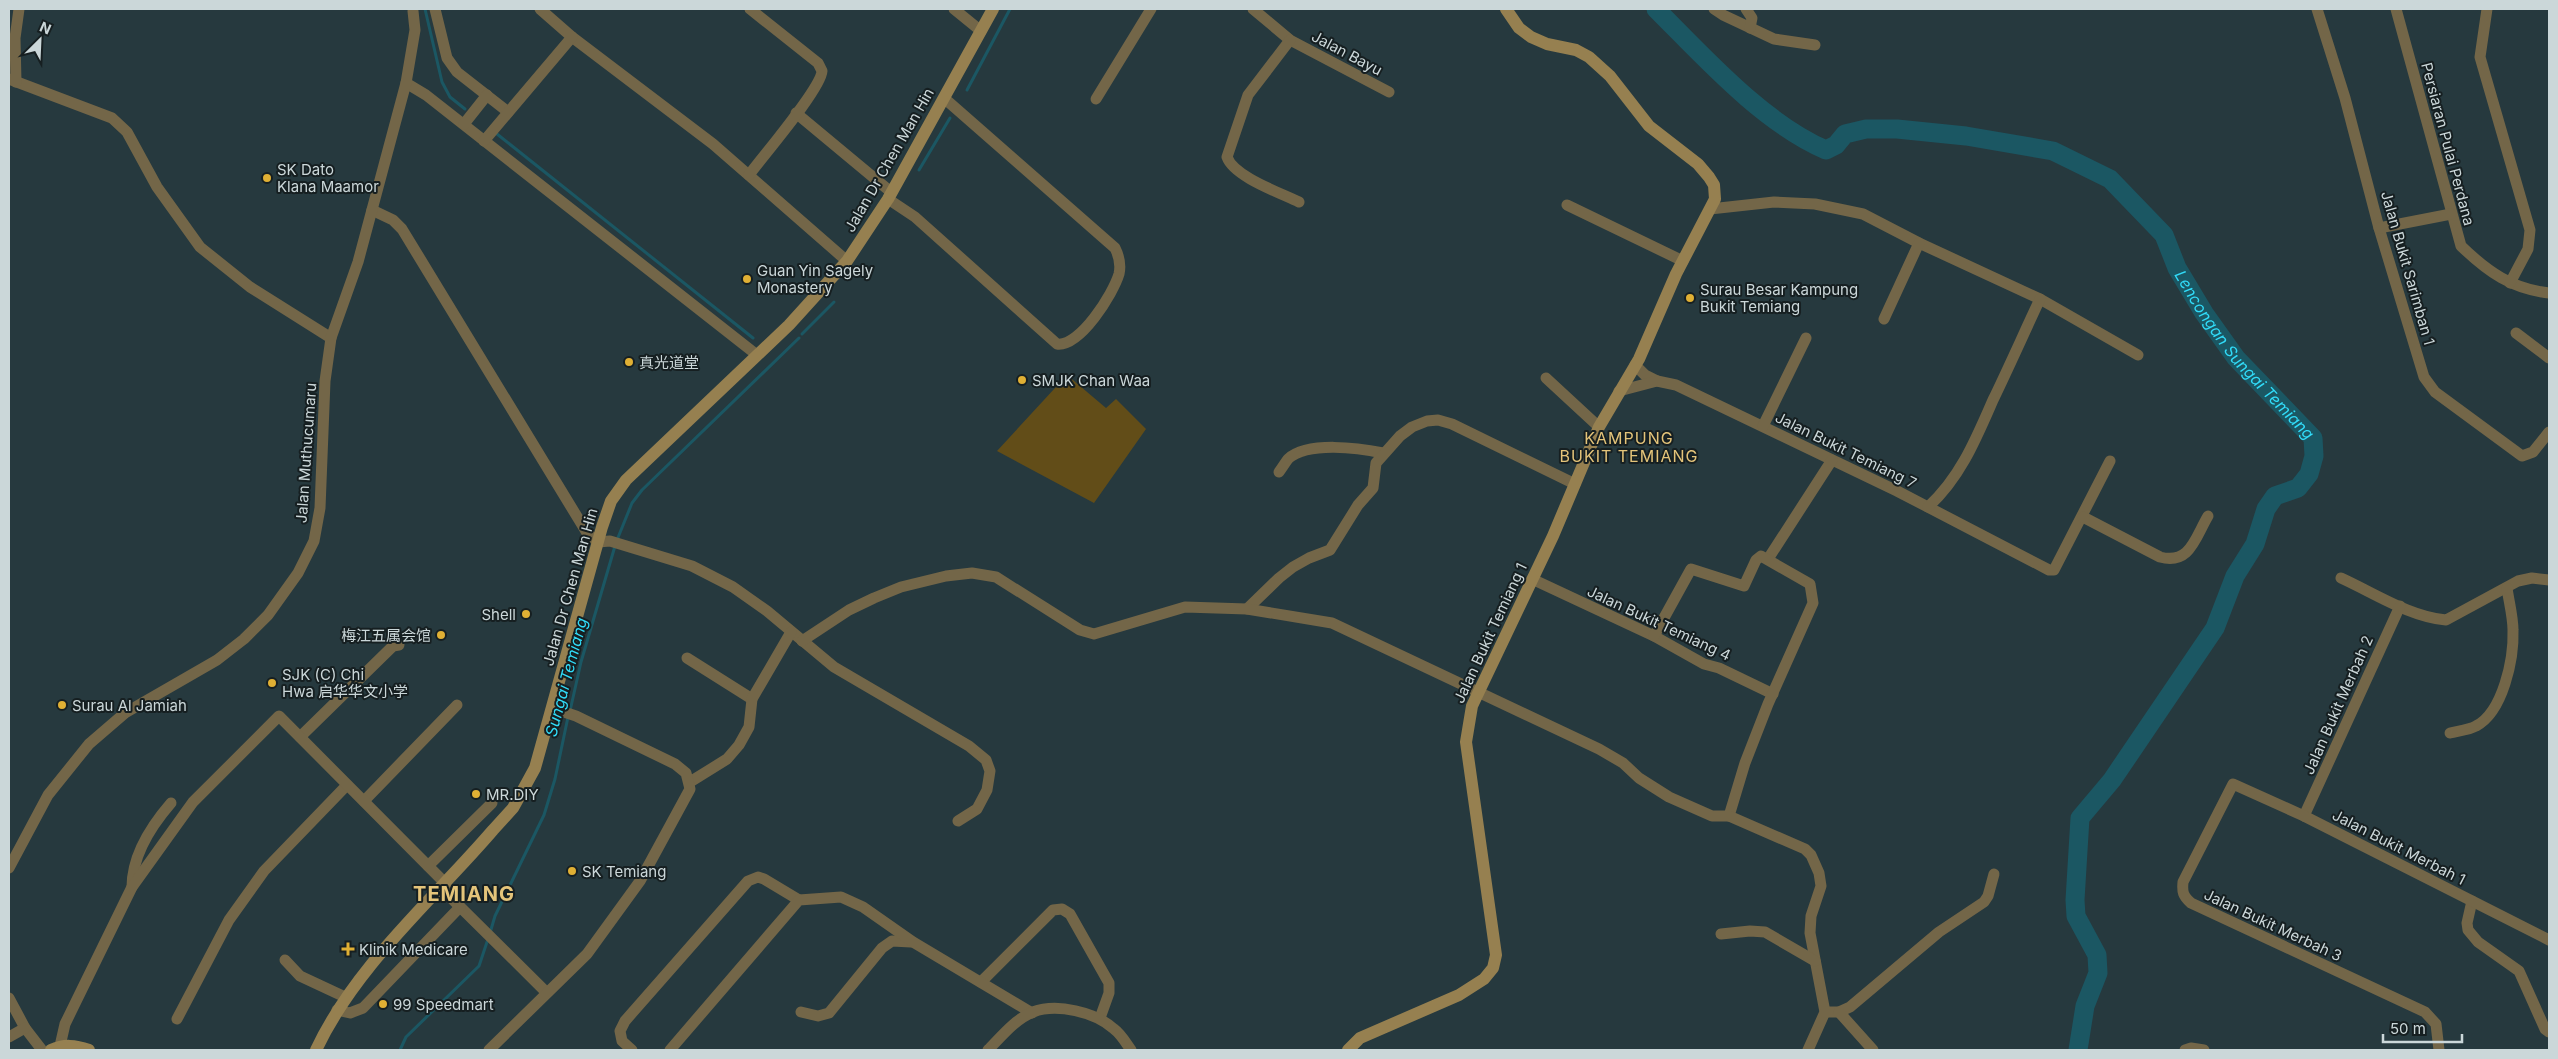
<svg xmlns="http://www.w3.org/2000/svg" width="2558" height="1059" font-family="Inter,'Noto Sans SC',sans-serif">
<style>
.green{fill:#624d18}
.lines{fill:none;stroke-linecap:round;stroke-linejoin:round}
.stream{stroke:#1b5763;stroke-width:3}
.river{stroke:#1b5763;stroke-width:19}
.street{stroke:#736648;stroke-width:11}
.secondary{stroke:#968050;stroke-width:12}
.poi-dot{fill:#e0b034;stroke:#161f21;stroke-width:2}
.labels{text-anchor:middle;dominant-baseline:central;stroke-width:4;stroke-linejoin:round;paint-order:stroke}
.street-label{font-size:15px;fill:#cbd7d9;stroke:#161f21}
.poi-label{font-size:15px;fill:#cbd7d9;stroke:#161f21;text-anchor:start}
.water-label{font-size:16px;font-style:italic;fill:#31dbf8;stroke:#161f21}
.neighbourhood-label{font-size:16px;letter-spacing:1px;fill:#e4c47a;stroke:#161f21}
.district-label{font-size:20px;font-weight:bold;letter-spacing:1px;fill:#e4c47a;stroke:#161f21}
</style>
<rect width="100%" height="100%" fill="#26393e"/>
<polygon class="green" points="1067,375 1106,408 1116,399 1146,429 1094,503 997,451"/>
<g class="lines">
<g class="stream">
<polyline points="425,9 442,82 450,97 465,109"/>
<polyline points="967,90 1010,9"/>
<polyline points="497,134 753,338"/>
<polyline points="919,170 950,118"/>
<polyline points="802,334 834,302"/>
<polyline points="617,540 632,503 642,490 799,338"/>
<polyline points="570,711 581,662 615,546"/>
<polyline points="490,933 495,916 544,815 555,779 568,717"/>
<polyline points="400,1050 406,1037 479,966 488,939"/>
</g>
<path class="river" id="s1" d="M1656,9c48,48 107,114 170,141l10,-5 9,-11 21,-5h31l69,7 87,15 57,28 54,56 13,33 27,45 32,45 77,80 1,18 -5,18 -11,14 -23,8 -9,13 -11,35 -20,32 -20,52 -103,152 -32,38 -5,82 1,16 21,39 1,18 -13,33 -7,44"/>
<g class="street">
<polyline points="435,9 447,58 457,72 508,112"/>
<polyline points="954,9 981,31"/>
<polyline points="1253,9 1290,40 1389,92"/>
<polyline points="1714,9 1723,15 1774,39 1815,45"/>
<polyline points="1746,9 1752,18 1750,28"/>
<polyline points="2317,9 2345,98 2379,228 2424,377 2435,392 2522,456 2533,452 2549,432"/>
<path d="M2396,9l65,237c27,26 51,43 88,47"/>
<polyline points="2487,9 2480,57 2530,230 2528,249 2510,283"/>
<polyline points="572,37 713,144 847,261"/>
<path d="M1290,40l-42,55 -21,62c7,20 54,36 72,45"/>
<polyline points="9,79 112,118 127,132 157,187 200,247 250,287 331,338"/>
<polyline points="16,82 15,38 19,9"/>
<polyline points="406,83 426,95 757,355"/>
<polyline points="1096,99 1151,9"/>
<polyline points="796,113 891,192"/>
<polyline points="464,124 487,95"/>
<polyline points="484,141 572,37 540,9"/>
<path d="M749,175c13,-18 72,-86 73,-104l-4,-8 -68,-54"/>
<path d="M888,199l27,18 142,127c23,3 56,-50 62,-70 2,-9 0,-18 -4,-26l-171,-150"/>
<polyline points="1567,205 1683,261"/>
<polyline points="1710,209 1774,202 1815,204 1863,214 1919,243 2040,299 2138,355"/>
<polyline points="372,210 393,220 402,229 587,533 598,542 610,541 692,566 733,587 767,611 834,667 969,746 986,760 990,771 987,790 977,809 958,821"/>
<polyline points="2379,228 2451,214"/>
<polyline points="1884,319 1919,243"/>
<polyline points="2516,333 2549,358"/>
<polyline points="1635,365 1645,375 1657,381"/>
<polyline points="1546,378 1599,427"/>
<polyline points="1619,391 1657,381 1676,385 1897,491 2049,570 2054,570 2110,461"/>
<polyline points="1763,426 1806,338"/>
<path d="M1279,472c3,-4 6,-9 9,-13 20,-18 71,-11 95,-6"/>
<path d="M1928,507c32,-29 48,-68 65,-107 16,-33 31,-67 47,-101"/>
<path d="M2083,517l77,40c30,8 35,-19 48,-41"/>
<polyline points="1768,559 1832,460"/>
<path d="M2341,578c33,15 69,39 105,42l72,-39 14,-3 17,2"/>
<polyline points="1532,579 1654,636 1704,664 1719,668 1773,694"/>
<polyline points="1247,609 1279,578 1293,567 1309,558 1330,550 1358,505 1373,488 1376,463 1400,436 1412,427 1427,421 1438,420 1452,424 1575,484"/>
<polyline points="1654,636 1691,569 1744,586 1756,560 1761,556 1810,584 1813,603 1768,704 1745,763 1729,816"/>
<polyline points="802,641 849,610 874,598 901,587 946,576 972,573 996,577 1080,630 1094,634 1185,607 1247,609 1332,623 1599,749 1623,763 1639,778 1669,797 1712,816 1729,816 1805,849 1811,855 1819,873 1821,886 1811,916 1810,933 1825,1012 1808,1050"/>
<polyline points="687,658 752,699"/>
<path d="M2450,733c8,-2 19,-3 26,-7 27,-14 38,-67 37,-96 0,-13 -4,-28 -6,-42"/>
<polyline points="300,737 393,646 399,645"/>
<polyline points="690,782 727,759 739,745 749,727 752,699 791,632"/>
<polyline points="364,801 457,705"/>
<polyline points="2304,816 2400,606"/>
<polyline points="428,866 492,803"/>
<polyline points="9,868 48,795 89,744 125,713 217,660 244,639 268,615 298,573 314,541 320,508 325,381 331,338 358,262 406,83 415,30 413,11"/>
<path d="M132,887c0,-31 20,-62 39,-84"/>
<polyline points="441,888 546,992"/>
<polyline points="2472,901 2467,923 2468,930 2478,942 2519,971 2545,1029 2549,1032"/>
<polyline points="1721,934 1750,931 1765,932 1815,961"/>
<polyline points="285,960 300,976 345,997"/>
<polyline points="981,982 1053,910 1062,909 1070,914 1109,983 1109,993 1100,1018"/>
<polyline points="9,998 25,1028 42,1050"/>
<polyline points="337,1010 350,1013 363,1008 460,907"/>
<polyline points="801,1012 818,1016 829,1013 882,948 892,941 911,942"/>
<polyline points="1825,1012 1839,1012 1850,1007 1939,932 1984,902 1988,896 1994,874"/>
<polyline points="1839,1012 1873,1050"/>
<polyline points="177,1019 229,920 264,871 347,785"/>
<polyline points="9,1037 25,1028"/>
<polyline points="60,1046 65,1024 132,887 193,802 279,716 446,884"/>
<polyline points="489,1050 587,954 640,881 690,789 686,773 675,764 576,716 552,708"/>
<polyline points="632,1050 622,1041 620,1031 625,1021 748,881 758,877 764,879 799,900"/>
<polyline points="670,1050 799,900 841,897 863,907 913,942 1032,1013"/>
<path d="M988,1050c13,-13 27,-31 45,-38 24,-9 62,0 81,17 7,5 12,14 17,21"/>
<polyline points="2185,1050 2191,1048 2204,1050"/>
<path d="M2439,1050l-3,-26 -11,-12 -234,-109c-8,-7 -9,-11 -8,-21l50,-98 71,32 245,124"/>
</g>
<g class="secondary">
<path d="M51,1050c13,-6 24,-5 38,0"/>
<path d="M316,1050c40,-85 116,-149 177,-220l20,-22 22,-40 67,-241 9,-26 15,-21 163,-155 58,-64 41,-62 105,-190"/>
<polyline points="1348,1050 1360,1038 1459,995 1484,979 1493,968 1496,955 1466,742 1472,706 1553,536 1599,427 1639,359 1676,274 1715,199 1714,185 1709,177 1698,164 1649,126 1610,76 1589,57 1576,50 1547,44 1531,37 1519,28 1506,9"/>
</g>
</g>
<g class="poi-dot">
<circle cx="267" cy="178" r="5"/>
<circle cx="747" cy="279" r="5"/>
<circle cx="1690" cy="298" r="5"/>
<circle cx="629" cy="362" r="5"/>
<circle cx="1022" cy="380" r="5"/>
<circle cx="526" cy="614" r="5"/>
<circle cx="441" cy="635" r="5"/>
<circle cx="272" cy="683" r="5"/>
<circle cx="62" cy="705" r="5"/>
<circle cx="476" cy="794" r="5"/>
<circle cx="572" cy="871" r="5"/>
<path d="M345.5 941.5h5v5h5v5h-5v5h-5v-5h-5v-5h5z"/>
<circle cx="383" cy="1004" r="5"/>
</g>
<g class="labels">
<g class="street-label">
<text transform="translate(1347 53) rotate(28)">Jalan Bayu</text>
<text transform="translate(2448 144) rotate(75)">Persiaran Pulai Perdana</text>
<text transform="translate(889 160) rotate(-60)">Jalan Dr Chen Man Hin</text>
<text transform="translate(2408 268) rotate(74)">Jalan Bukit Sarimban 1</text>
<text transform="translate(1846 450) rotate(26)">Jalan Bukit Temiang 7</text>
<text transform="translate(306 453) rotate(-86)">Jalan Muthucumaru</text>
<text transform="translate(570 587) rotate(-74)">Jalan Dr Chen Man Hin</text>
<text transform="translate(1659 623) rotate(25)">Jalan Bukit Temiang 4</text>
<text transform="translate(1490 633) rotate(-65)">Jalan Bukit Temiang 1</text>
<text transform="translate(2338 705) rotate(-66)">Jalan Bukit Merbah 2</text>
<text transform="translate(2399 847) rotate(27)">Jalan Bukit Merbah 1</text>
<text transform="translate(2273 925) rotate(25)">Jalan Bukit Merbah 3</text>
</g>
<g class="poi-label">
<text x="277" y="169">SK Dato<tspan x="277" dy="17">Klana Maamor</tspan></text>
<text x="757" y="270">Guan Yin Sagely<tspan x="757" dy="17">Monastery</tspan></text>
<text x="1700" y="289">Surau Besar Kampung<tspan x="1700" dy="17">Bukit Temiang</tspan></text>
<text x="639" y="362">真光道堂</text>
<text x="1032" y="380">SMJK Chan Waa</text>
<text x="516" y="614" text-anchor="end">Shell</text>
<text x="431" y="635" text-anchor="end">梅江五属会馆</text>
<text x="282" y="674">SJK (C) Chi<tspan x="282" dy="17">Hwa 启华华文小学</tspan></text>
<text x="72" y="705">Surau Al Jamiah</text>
<text x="486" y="794">MR.DIY</text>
<text x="582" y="871">SK Temiang</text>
<text x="359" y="949">Klinik Medicare</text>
<text x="393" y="1004">99 Speedmart</text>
</g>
<g class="water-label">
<text stroke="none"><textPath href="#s1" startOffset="745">Lencongan Sungai Temiang</textPath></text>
<text transform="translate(566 677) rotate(-75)">Sungai Temiang</text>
</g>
<g class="neighbourhood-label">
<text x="1629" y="438">KAMPUNG<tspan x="1629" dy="18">BUKIT TEMIANG</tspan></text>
</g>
<g class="district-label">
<text x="464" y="894">TEMIANG</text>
</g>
</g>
<rect width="2558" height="1059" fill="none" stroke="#cbd7d9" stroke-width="20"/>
<g transform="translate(40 40) rotate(24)" stroke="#161f21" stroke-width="4" paint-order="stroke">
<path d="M0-4L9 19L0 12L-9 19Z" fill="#cbd7d9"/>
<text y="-8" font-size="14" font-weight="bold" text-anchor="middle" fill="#cbd7d9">N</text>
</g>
<path d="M2383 1034v8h79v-8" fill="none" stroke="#cbd7d9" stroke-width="2.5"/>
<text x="2390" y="1034" font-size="15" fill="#cbd7d9" stroke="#161f21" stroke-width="4" paint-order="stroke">50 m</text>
</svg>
